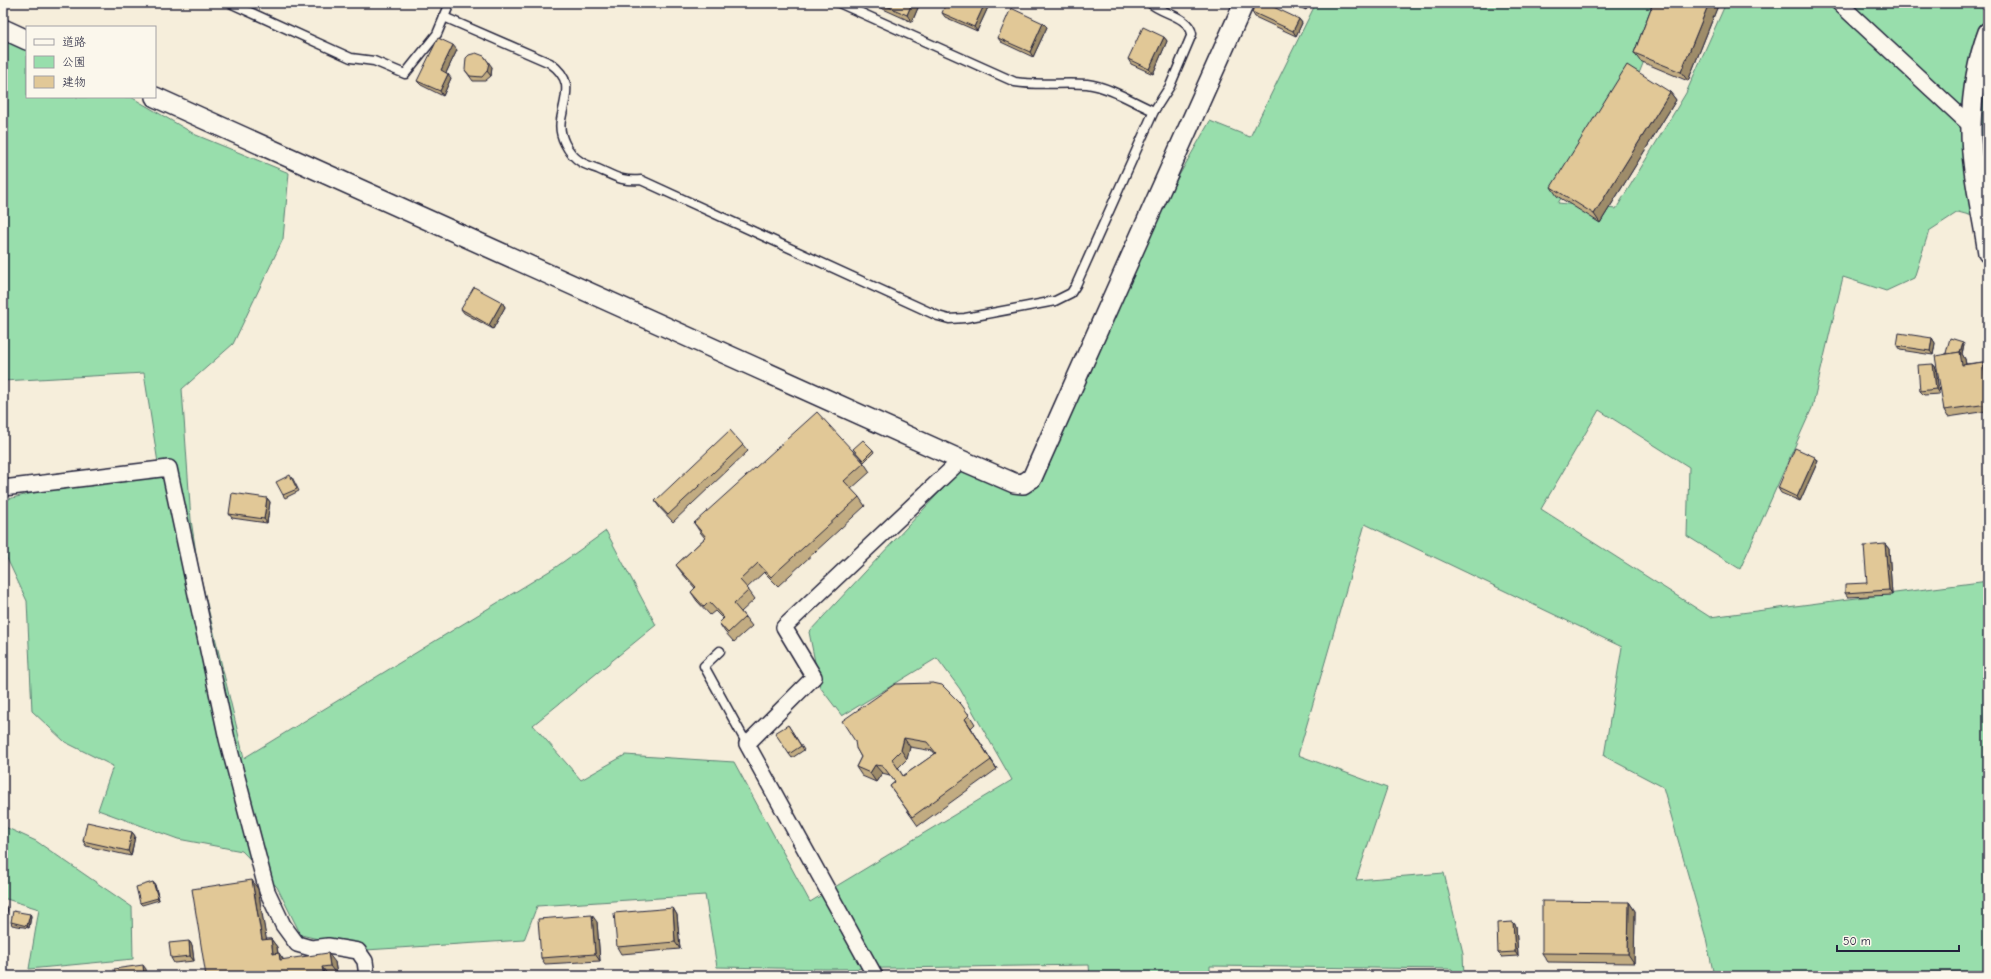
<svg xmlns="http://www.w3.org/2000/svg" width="1991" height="979" font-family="'Comic Neue','Klee One',sans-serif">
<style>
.green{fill:#98deac;stroke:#5d8074}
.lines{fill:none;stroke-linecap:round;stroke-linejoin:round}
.service-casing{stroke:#22223b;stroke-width:11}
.minor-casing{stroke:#22223b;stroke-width:18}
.tertiary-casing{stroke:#22223b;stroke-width:22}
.service{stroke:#fbf7ec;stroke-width:8}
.minor{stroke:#fbf7ec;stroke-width:15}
.tertiary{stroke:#fbf7ec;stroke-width:19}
.wall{fill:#c2ac82;stroke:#22223b;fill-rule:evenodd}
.shaded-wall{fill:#9e8c6a;stroke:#22223b}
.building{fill:#e1c897;stroke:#22223b;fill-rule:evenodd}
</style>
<rect width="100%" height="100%" fill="#f6eedb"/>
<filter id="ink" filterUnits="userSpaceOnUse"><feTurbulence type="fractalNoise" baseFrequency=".025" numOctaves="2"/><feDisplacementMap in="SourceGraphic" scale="8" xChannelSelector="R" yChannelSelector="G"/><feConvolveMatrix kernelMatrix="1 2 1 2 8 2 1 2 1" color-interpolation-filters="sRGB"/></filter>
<g filter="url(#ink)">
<g class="green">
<polygon points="1316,3 1667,3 1640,71 1558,203 1616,209 1686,93 1726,3 1950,3 1988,9 1988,220 1958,212 1929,231 1914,278 1886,291 1843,277 1812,408 1740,569 1687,536 1689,467 1599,410 1541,509 1710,617 1988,581 1988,971 1841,973 1841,976 1714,976 1706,938 1663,787 1604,756 1622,647 1365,524 1298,755 1387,788 1356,880 1444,873 1463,953 1464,976 1453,976 1452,969 1210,966 1210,976 1090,976 1089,965 827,969 717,967 705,895 537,906 524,940 366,950 301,935 277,887 242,851 178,839 98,810 113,766 65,742 32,711 27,601 3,550 3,509 8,499 158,463 144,373 3,381 3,38 27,49 27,97 131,97 196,135 289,173 283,239 233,344 182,389 191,520 198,566 244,758 556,567 606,531 656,625 533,725 581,780 625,755 734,762 810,902 1012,780 960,689 937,658 842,716 820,687 809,632 963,467 1029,492 1160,209 1210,121 1250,137"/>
<polygon points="3,826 36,841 132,907 133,959 29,969 39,909 3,898"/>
</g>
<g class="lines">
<defs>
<g id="service">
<polyline points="230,3 351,58 374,61 405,74 437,34 450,3"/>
<path d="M839,3l176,79c24,4 48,0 72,2 23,3 46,18 67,27"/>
<path d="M444,17l106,46c25,18 15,33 11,57 -3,15 7,34 20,42 5,3 11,5 17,7 16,7 24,13 43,11l297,136 11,3 16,-1 90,-17 16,-8 5,-8 78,-174 16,-25 22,-52c-3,-18 -30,-20 -42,-31"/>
<polyline points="720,651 704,666 747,744"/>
</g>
<g id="minor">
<polyline points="1839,3 1971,126"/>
<polyline points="3,488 169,468 227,739 267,891 283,925 297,944 311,948 328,946 358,951 365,961 367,976"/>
<polyline points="875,976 747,744 814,677 784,627 961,460"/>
</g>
<g id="tertiary">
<polyline points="3,29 27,40"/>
<path d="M1988,32c-11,29 -16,62 -17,93 -1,41 11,87 17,128"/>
<polyline points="155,97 961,460 1014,483 1023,484 1032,478 1244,3"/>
</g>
</defs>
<use href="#service" class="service-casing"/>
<use href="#minor" class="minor-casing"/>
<use href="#tertiary" class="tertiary-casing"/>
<use href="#service" class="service"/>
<use href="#minor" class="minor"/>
<use href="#tertiary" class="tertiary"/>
</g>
<g class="wall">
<polygon points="870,3 920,3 912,22"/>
<polygon points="990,3 977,31 945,17 942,13"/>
<polygon points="1290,3 1310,3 1306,10"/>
<polygon points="1653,3 1719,3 1688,81 1640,61 1634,53"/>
<polygon points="1252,12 1299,19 1302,23 1296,36 1255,17"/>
<polygon points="1047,27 1033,57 1001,42 998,38"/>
<polygon points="1164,37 1167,41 1153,74 1131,64 1128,59"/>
<polygon points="457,50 446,73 451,78 443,96 421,85 417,81"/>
<polygon points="492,67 491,76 485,81 473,81 465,70"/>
<polygon points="1670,92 1676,100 1600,223 1557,196 1551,187"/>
<polygon points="502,302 505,307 493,329 464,313 461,309"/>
<polygon points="1932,338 1935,343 1933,355 1900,350 1897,346"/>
<polygon points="1964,344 1962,354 1965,359 1966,364 1983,362 1987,368 1988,372 1988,411 1948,417 1944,410 1946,354 1946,353"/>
<polygon points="1933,364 1936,368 1939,394 1924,395 1920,391"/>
<polygon points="743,445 748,451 673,522 659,507 655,501"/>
<polygon points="853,449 873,450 874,452 864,462"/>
<polygon points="1815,457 1818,461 1800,501 1781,493 1778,488"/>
<polygon points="864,463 870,472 851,489 859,497 865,506 778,586 764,572 747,588 755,599 741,612 745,617 752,626 734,642 725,632 719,623 723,619 715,611 710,615 697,601 691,592 695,588 682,573 676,565 705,538 700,532 694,523"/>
<polygon points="292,477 299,491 285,498 283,495"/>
<polygon points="267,498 270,502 267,523 232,518 229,514"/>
<polygon points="1885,544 1889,549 1892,595 1848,597 1845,593 1867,583"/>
<path d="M968,713l7,11 -4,4 26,41 -79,57 -28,-40 5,-4 -5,-7 -8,-2 -6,9 -14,-6 -6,-9 5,-10 -5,-9zM910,747l23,4 2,3 -32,22 -5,-8 9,-9z"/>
<polygon points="788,725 804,750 792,758 789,754"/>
<polygon points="132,832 135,836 131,856 86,846 83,841"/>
<polygon points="153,882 155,885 159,900 142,905 140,903"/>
<polygon points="258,889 266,939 271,939 277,947 278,953 284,960 335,962 337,975 329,976 206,976"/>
<polygon points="1629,902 1635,911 1634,963 1548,962 1542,953"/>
<polygon points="673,908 677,915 680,949 621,954 617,947"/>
<polygon points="30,914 31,916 29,928 12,925 11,922"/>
<polygon points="597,922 600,961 545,964 541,958"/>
<polygon points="1513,922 1516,926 1518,956 1502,957 1498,953"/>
<polygon points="189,941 192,945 194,961 174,963 171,958"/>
</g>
<g class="shaded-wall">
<polygon points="912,3 920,3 912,22 907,15"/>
<polygon points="985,3 990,3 977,31 974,27"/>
<polygon points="1304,3 1310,3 1306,10 1303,6"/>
<polygon points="1709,3 1719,3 1688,81 1681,72"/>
<polygon points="1299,19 1302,23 1296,36 1293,31"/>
<polygon points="1043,23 1047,27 1033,57 1030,52"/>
<polygon points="1164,37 1167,41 1153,74 1149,69"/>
<polygon points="453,45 457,50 445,75 441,70"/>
<polygon points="484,56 492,67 491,76 487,71"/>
<polygon points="448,74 451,78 443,96 440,91"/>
<polygon points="1670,92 1676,100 1600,223 1594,214"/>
<polygon points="502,302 505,307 493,329 489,325"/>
<polygon points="1932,338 1935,343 1933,355 1930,351"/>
<polygon points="1963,342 1964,344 1962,354 1965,359 1967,371 1962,365 1959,357"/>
<polygon points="1983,362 1987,368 1988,372 1988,396"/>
<polygon points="1933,364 1936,368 1939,394 1936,389"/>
<polygon points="1815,457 1818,461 1800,501 1797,497"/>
<polygon points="267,498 270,502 267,523 264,519"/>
<polygon points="1885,544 1889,549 1892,595 1889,590"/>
<polygon points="965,719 971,728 997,769 991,760"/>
<polygon points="904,738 910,747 907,759 901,750"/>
<polygon points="875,765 882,773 876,782 870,773"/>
<polygon points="132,832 135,836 131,856 128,851"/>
<polygon points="252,880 258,889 268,949 262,940"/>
<polygon points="153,882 155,885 159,900 158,898"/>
<polygon points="1629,902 1635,911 1634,963 1628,954"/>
<polygon points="5,905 8,909 3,927 3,911"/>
<polygon points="673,908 677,915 680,949 675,942"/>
<polygon points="30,914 31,916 29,928 27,926"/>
<polygon points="592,915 597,922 600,961 595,954"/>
<polygon points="1513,922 1516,926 1518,956 1515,952"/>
<polygon points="271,939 277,947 279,962 273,954"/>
<polygon points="189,941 192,945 194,961 190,956"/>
<polygon points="279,953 285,962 280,960"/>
<polygon points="328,953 335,962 337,975 330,966"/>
<polygon points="143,965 146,969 147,976 144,976"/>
<polygon points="322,967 329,976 324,976"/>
</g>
<g class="building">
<polygon points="880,3 912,3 907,15"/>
<polygon points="946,3 985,3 974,27 942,13"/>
<polygon points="1256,3 1265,3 1299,19 1293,31 1252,12"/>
<polygon points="1297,3 1304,3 1303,6"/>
<polygon points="1653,3 1709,3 1681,72 1634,53"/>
<polygon points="1011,8 1043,23 1030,52 998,38"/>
<polygon points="1143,27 1164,37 1149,69 1128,59"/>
<polygon points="438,38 453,45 441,70 448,74 440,91 417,81"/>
<polygon points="476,53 484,56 489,63 487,71 482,77 470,76 465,70 466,58 469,55"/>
<polygon points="1627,65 1670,92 1594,214 1551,187"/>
<polygon points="474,287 502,302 489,325 461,309"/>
<polygon points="1899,333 1932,338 1930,351 1897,346"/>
<polygon points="1950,338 1963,342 1960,352 1948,354 1946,353"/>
<polygon points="1960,352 1962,365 1983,362 1988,396 1988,404 1944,410 1935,356"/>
<polygon points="1933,364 1936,389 1920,391 1918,365"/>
<polygon points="817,412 864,463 844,481 859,497 771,577 758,563 740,580 749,590 734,604 745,617 728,633 719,623 724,618 709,602 704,607 691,592 696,587 676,565 706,537 694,523"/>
<polygon points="730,430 743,445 668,515 655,501"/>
<polygon points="863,440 873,450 863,460 853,449"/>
<polygon points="1795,448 1815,457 1797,497 1778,488"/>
<polygon points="290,475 297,489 283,495 276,482"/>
<polygon points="232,493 267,498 264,519 229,514"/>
<polygon points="1885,544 1889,590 1845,593 1845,584 1867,583 1864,546"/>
<path d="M933,683l9,2 19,19 8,11 -4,4 26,41 -79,57 -22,-31 5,-4 -12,-16 -8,-1 -5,8 -14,-6 5,-10 -5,-9 -1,-7 -13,-20 53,-37zM904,738l23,4 9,11 -33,23 -11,-17 9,-9z"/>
<polygon points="788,725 801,746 789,754 775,733"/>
<polygon points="87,822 132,832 128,851 83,841"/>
<polygon points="252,880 262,940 271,939 273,954 279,953 280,960 328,953 330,966 322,967 324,976 206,976 192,889"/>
<polygon points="153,882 158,898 140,903 136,887"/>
<polygon points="1542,901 1629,902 1628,954 1542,953"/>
<polygon points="3,904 5,905 3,911"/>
<polygon points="673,908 675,942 617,947 614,913"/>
<polygon points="13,911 30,914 27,926 11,922"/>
<polygon points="592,915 595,954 541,958 538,919"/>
<polygon points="1513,922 1515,952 1498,953 1497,923"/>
<polygon points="189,941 190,956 171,958 169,943"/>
<polygon points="143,965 144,976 115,976 114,969"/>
</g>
</g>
<rect width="1991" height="979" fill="none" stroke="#fbf7ec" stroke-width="16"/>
<rect x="8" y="8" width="1975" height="963" fill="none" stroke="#22223b" stroke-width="1.5" filter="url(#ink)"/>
<rect x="26" y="26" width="130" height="72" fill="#fbf7ec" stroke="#a4a2a5"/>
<rect x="34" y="39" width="20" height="6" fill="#fbf7ec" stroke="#a4a2a5"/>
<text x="62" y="46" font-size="12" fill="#22223b">道路</text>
<rect x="34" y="56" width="20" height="12" fill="#98deac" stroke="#a4a2a5"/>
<text x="62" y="66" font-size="12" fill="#22223b">公園</text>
<rect x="34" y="76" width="20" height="12" fill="#e1c897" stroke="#a4a2a5"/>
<text x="62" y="86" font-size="12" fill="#22223b">建物</text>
<path d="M1837 945v6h122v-6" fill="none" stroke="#22223b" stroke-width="2"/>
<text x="1843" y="945" font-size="12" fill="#22223b" stroke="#fbf7ec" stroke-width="3" paint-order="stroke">50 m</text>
</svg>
